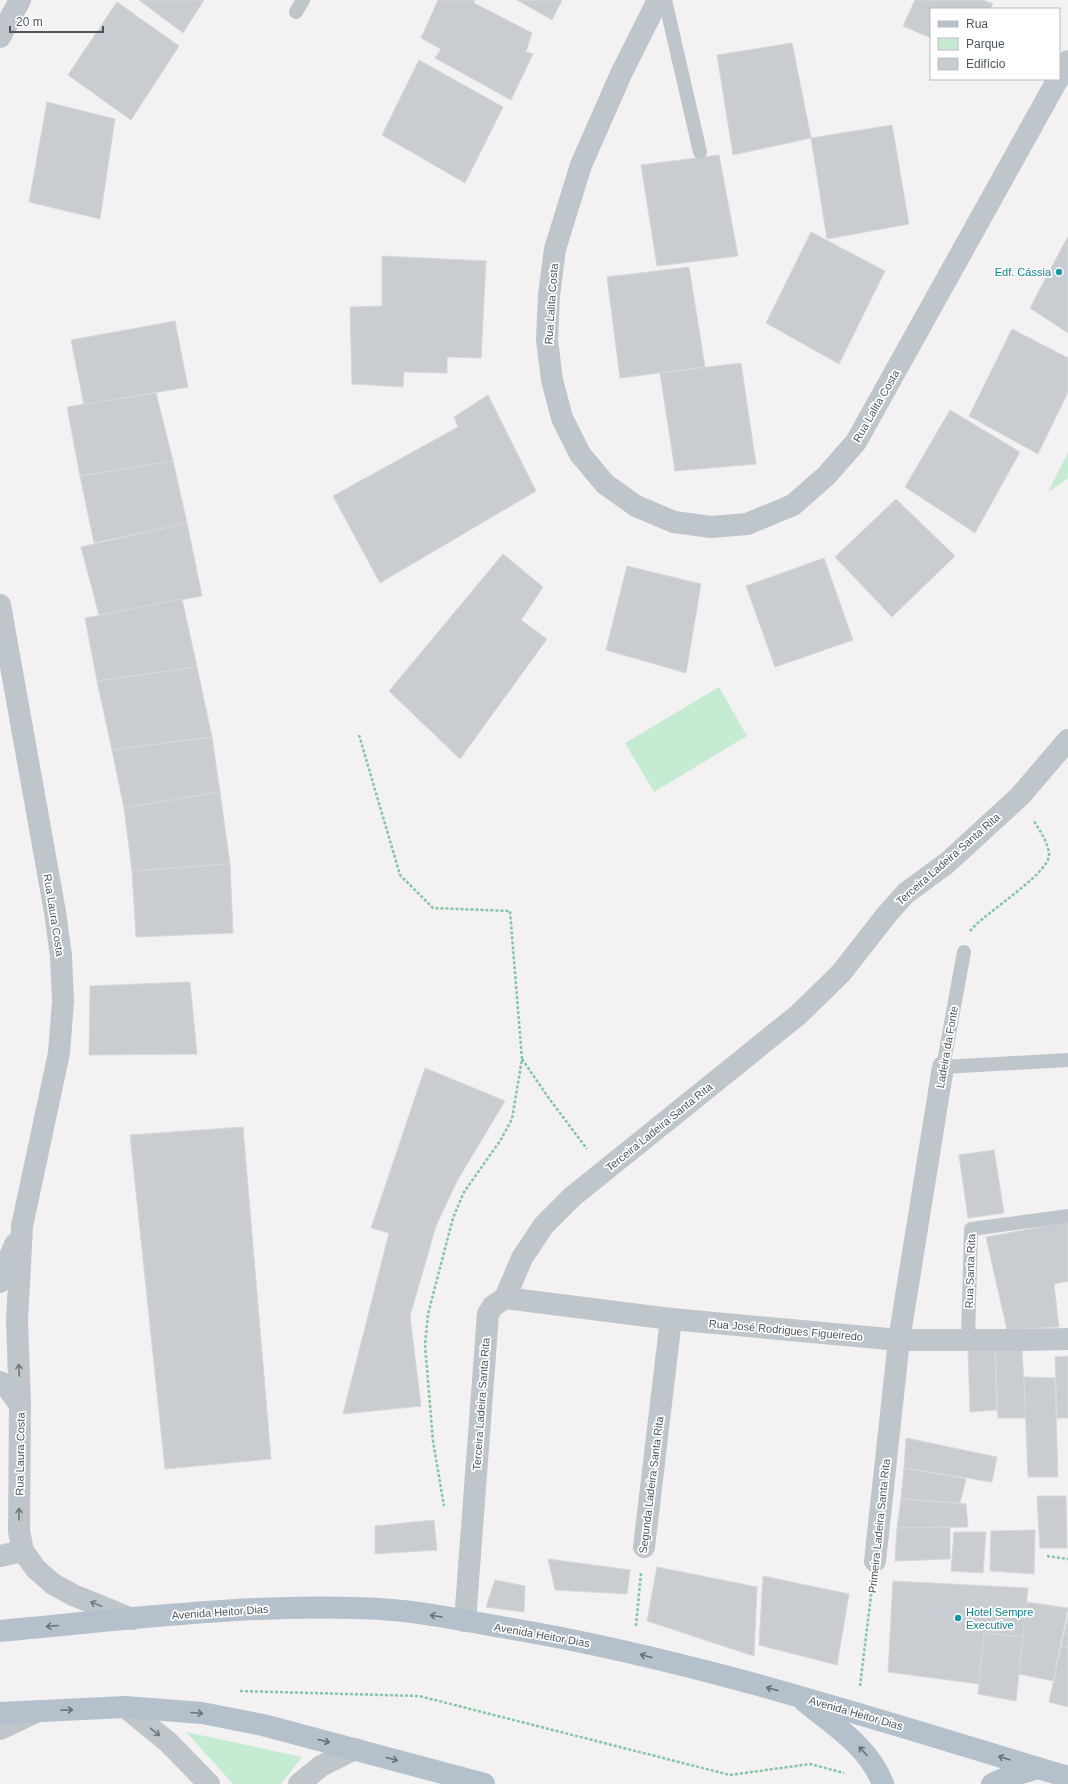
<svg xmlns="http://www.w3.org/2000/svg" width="1068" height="1784" font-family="Helvetica,sans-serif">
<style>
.green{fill:#c5ecd3}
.building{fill:#c9ccd0;stroke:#d6d8dc}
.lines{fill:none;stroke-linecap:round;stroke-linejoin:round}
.path{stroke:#80c7a3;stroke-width:2.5;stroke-dasharray:3 2;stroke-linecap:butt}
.service{stroke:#bec6cc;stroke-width:14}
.minor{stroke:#bec6cc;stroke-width:22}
.tertiary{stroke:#bec6cc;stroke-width:22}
.primary{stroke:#b4c1cd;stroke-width:22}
.oneway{stroke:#6e777e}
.oneway2{stroke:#657079}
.culture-dot{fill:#0f9aa8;stroke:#fff;stroke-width:1.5}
.labels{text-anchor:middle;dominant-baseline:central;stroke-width:3.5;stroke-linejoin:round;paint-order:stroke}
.culture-label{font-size:11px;fill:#0d838f;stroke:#fff;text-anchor:end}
.street-label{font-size:11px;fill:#4b555d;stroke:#fff}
</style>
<rect width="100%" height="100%" fill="#f3f1f1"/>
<g class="green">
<polygon points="1068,452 1068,478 1048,492"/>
<polygon points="719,687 747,736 654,792 625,743"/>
<polygon points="186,1732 302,1757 281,1784 233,1784"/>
</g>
<g class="building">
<polygon points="139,0 204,0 183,33"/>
<polygon points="438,0 475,0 474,3 532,33 526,52 533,54 511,100 435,58 441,49 421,38"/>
<polygon points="517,0 562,0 552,20"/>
<polygon points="915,0 983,0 993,4 990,9 931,9 931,38 903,26"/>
<polygon points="117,2 179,46 131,120 68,75"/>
<polygon points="792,43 811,138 733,155 717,55"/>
<polygon points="419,60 503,107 465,183 382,135"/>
<polygon points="47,102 115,119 100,219 29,202"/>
<polygon points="892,125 909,224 827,239 811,138"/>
<polygon points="719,155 738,256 657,266 641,165"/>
<polygon points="811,232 885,271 839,364 766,323"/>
<polygon points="1068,236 1068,333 1030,308"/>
<polygon points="382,256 486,261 481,358 447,357 447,373 404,372 403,387 352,384 350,307 382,306"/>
<polygon points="689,267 705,367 620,378 607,277"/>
<polygon points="175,321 188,387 84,405 71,340"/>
<polygon points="1012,329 1068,358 1068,392 1038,454 969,416"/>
<polygon points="741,363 756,464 675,471 660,373"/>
<polygon points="156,393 173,461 80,476 67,407"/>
<polygon points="488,395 536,491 380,583 333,496 458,427 454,417"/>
<polygon points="950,410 1020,452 975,533 905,487"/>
<polygon points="173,461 187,523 94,543 80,476"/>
<polygon points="896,499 955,556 892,617 835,557"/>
<polygon points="187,523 202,596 99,615 81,547"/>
<polygon points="503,554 543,587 521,620 547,639 460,759 389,691"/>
<polygon points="824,558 853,640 775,667 746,586"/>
<polygon points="627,566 701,584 686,673 606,650"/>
<polygon points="182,599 197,667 97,681 85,618"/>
<polygon points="197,667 212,737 112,750 97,681"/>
<polygon points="212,737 220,792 124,808 112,750"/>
<polygon points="220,792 230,864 132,871 124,808"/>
<polygon points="230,864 233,933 136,937 132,871"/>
<polygon points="190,982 197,1054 89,1055 90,986"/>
<polygon points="425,1068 505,1101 457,1181 436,1226 410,1316 421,1406 343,1414 389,1233 371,1228"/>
<polygon points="243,1127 271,1459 165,1469 130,1135"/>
<polygon points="994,1150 1004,1213 968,1218 959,1155"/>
<polygon points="1068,1222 1068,1281 1054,1284 1059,1327 1007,1330 986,1237"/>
<polygon points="995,1349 1022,1349 1026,1418 998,1418"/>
<polygon points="995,1349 997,1410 970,1412 968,1351"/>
<polygon points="1068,1356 1068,1418 1057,1418 1055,1357"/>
<polygon points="1024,1377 1055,1378 1058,1477 1028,1477"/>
<polygon points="906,1438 997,1457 992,1482 904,1468"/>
<polygon points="904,1468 966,1479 960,1503 901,1499"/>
<polygon points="1037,1496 1066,1496 1067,1548 1040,1548"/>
<polygon points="901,1499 966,1504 968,1527 897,1528"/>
<polygon points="434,1520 437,1550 375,1554 375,1526"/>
<polygon points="950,1527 950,1559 895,1561 897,1528"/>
<polygon points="1035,1530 1034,1574 990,1571 991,1531"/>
<polygon points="954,1532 986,1532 983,1573 951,1571"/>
<polygon points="548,1559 630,1570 627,1594 555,1590"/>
<polygon points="657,1567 757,1587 754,1656 647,1621"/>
<polygon points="763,1576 849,1594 837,1665 759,1645"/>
<polygon points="495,1580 525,1586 524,1612 486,1607"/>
<polygon points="893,1581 1028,1588 1023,1637 984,1633 979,1684 888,1672"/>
<polygon points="1026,1602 1068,1608 1053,1681 1019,1674"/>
<polygon points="1068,1615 1068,1648 1061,1647"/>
<polygon points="984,1633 1023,1637 1016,1701 978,1694"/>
<polygon points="1061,1647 1068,1648 1068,1707 1049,1702"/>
</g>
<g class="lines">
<g class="path">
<polyline points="359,735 400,875 433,908 510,911 522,1059 512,1119 500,1141 464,1192 453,1218 428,1314 425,1345 433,1441 444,1506"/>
<path d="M970,931c14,-18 81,-58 79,-77 -1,-12 -9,-23 -15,-33"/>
<polyline points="522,1059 548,1097 587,1149"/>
<polyline points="1047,1556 1068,1559"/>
<polyline points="636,1626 641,1573"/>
<polyline points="860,1686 872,1587"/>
<polyline points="240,1691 419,1696 730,1775 810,1764 844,1773"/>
</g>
<g class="service">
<polyline points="665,0 700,152"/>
<polyline points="296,12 303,0"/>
<polyline points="964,952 943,1067 1068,1060"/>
<polyline points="968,1339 971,1229 1068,1216"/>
</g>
<g class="minor">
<polyline points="658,0 621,74 581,165 555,249 549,295 547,340 552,380 562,418 580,454 605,484 636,506 674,522 711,527 747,524 793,505 826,476 856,442 1058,79"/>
<polyline points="1059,77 1068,61"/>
<polyline points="505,1298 671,1319 899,1340 1019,1340 1068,1339"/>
<polyline points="0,1382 7,1387 20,1405"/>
<polyline points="644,1547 671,1319"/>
<polyline points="875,1561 899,1340 943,1067"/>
<polyline points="465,1621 488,1314 493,1306 505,1298 522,1258 544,1225 572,1197 798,1015 841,973 888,913 906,893 947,863 1020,796 1068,740"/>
<polyline points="125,1707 168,1742 209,1784"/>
<polyline points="299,1784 321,1766 355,1749"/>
</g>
<g class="tertiary">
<polyline points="0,37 20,0"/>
<polyline points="0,605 55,912 61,956 63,1001 59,1053 22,1226 17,1321 20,1405 19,1531 23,1551 36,1569 53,1584 73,1595 132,1619"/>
<polyline points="0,1282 15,1244"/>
<polyline points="0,1556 23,1551"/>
<polyline points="0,1729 38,1711"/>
</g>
<g class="primary">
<path d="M0,1631c131,-12 262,-30 393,-21 38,3 77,12 114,18 191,32 376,94 561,149"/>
<path d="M805,1702c30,24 64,45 78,82"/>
<polyline points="0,1713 125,1707 202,1713 263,1725 484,1784"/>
<polyline points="992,1784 1008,1777 1038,1768"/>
</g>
</g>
<defs><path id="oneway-shaft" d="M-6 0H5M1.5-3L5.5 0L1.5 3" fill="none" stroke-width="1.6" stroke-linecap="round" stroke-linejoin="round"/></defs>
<g class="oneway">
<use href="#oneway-shaft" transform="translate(19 1370) rotate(-93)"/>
<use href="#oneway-shaft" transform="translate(19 1514) rotate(-89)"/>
<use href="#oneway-shaft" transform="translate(96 1604) rotate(-158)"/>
<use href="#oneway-shaft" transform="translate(155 1732) rotate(39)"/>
</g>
<g class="oneway2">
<use href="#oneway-shaft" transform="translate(436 1616) rotate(-171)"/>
<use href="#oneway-shaft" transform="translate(52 1626) rotate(175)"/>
<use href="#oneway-shaft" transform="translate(646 1656) rotate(-165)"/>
<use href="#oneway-shaft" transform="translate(772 1689) rotate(-165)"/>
<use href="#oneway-shaft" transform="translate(67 1710) rotate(-3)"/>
<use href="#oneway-shaft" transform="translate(197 1713) rotate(5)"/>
<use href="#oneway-shaft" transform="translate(324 1741) rotate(15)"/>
<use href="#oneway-shaft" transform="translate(863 1751) rotate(-132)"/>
<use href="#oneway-shaft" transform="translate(1004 1758) rotate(-163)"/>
<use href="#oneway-shaft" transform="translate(392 1759) rotate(15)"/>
</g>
<g class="culture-dot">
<circle cx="1059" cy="272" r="4"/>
<circle cx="958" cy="1618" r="4"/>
</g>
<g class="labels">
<g class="culture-label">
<text x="1051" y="272">Edf. Cássia</text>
<text x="966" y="1612" text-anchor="start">Hotel Sempre<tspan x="966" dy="13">Executive</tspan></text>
</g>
<g class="street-label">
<text transform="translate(551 304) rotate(-86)">Rua Lalita Costa</text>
<text transform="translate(876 406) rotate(-60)">Rua Lalita Costa</text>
<text transform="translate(948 859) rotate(-41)">Terceira Ladeira Santa Rita</text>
<text transform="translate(54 915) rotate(81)">Rua Laura Costa</text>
<text transform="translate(947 1047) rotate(-80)">Ladeira da Fonte</text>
<text transform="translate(659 1127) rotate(-39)">Terceira Ladeira Santa Rita</text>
<text transform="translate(970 1271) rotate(-88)">Rua Santa Rita</text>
<text transform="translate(786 1330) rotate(5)">Rua José Rodrigues Figueiredo</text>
<text transform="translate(481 1404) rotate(-86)">Terceira Ladeira Santa Rita</text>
<text transform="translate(20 1454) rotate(-89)">Rua Laura Costa</text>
<text transform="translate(651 1485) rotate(-83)">Segunda Ladeira Santa Rita</text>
<text transform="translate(879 1526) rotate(-84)">Primeira Ladeira Santa Rita</text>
<text transform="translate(220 1612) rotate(-4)">Avenida Heitor Dias</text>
<text transform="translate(542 1635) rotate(10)">Avenida Heitor Dias</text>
<text transform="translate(856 1713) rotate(16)">Avenida Heitor Dias</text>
</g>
</g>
<rect x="930" y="8" width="130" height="72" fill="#ffffff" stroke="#b7bbbe"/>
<rect x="938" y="21" width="20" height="6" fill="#b4c1cd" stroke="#b7bbbe"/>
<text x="966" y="28" font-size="12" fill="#4b555d">Rua</text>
<rect x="938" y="38" width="20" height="12" fill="#c5ecd3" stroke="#b7bbbe"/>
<text x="966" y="48" font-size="12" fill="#4b555d">Parque</text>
<rect x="938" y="58" width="20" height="12" fill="#c9ccd0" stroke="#b7bbbe"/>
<text x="966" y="68" font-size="12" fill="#4b555d">Edifício</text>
<path d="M10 26v6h93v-6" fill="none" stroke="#4b555d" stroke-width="2"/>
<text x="16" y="26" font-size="12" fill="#4b555d" stroke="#ffffff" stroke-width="3" paint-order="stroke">20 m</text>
</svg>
